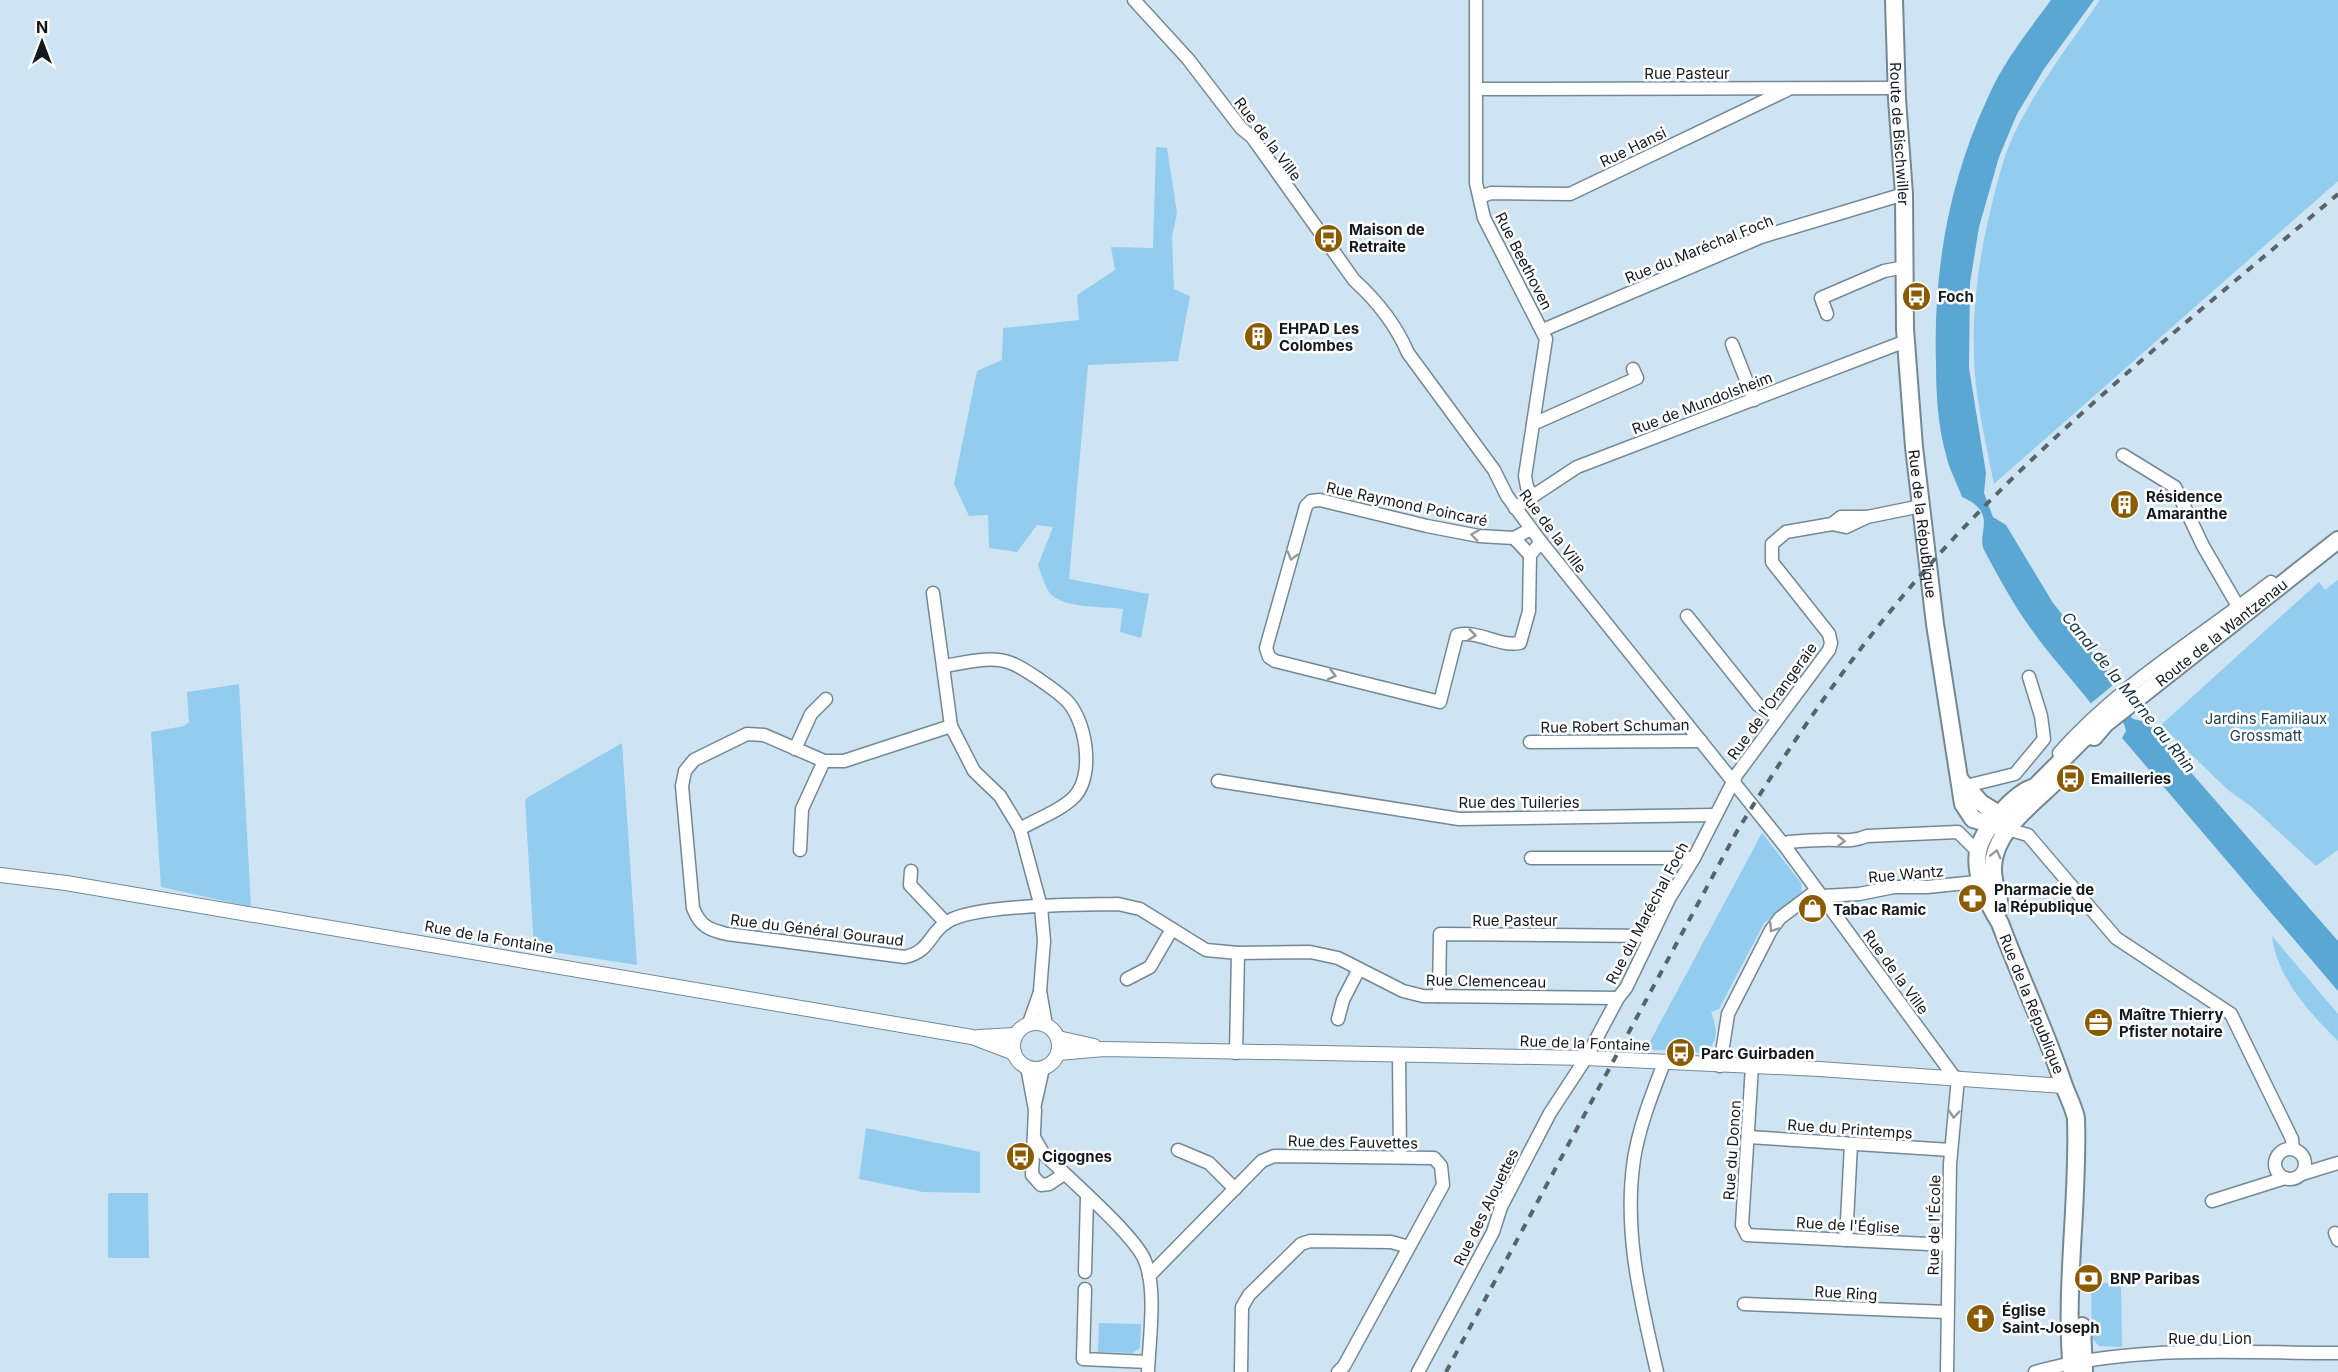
<svg xmlns="http://www.w3.org/2000/svg" width="2338" height="1372" font-family="Inter,sans-serif">
<style>
.green{fill:#92ccef}
.water{fill:#5ba7d3}
.pier{fill:#cfe4f2}
.lines{fill:none;stroke-linecap:round;stroke-linejoin:round}
.minor-casing{stroke:#748894;stroke-width:15}
.tertiary-casing{stroke:#748894;stroke-width:16}
.secondary-casing{stroke:#748894;stroke-width:20}
.minor{stroke:#fff;stroke-width:12}
.tertiary{stroke:#fff;stroke-width:14}
.secondary{stroke:#fff;stroke-width:16}
.rail{stroke:#57646b;stroke-width:4;stroke-dasharray:8 8;stroke-linecap:butt}
.oneway{stroke:#94989a}
.labels{text-anchor:middle;dominant-baseline:central;stroke-width:5;stroke-linejoin:round;paint-order:stroke}
.street-label{font-size:15px;fill:#121a1e;stroke:#fff}
.poi-label{font-size:15px;font-weight:bold;fill:#121a1e;stroke:#fff;text-anchor:start}
.park-label{font-size:15px;fill:#1d3e52;stroke:#fff}
.water-label{font-size:16px;font-style:italic;fill:#123447;stroke:#fff}
</style>
<rect width="100%" height="100%" fill="#cfe4f2"/>
<g class="green">
<path d="M2100,0h238v181l-344,303c-6,-30 -13,-60 -17,-90 -8,-63 -1,-124 14,-186 6,-24 12,-51 23,-74 23,-48 56,-90 86,-134z"/>
<path d="M1156,147l11,1 10,65 -5,24 2,52 16,7 -12,65 -90,4 -19,214 80,15 -8,44 -21,-6 3,-23c-21,-3 -62,0 -74,-17 -5,-8 -8,-19 -11,-27l15,-38 -16,-2 -20,27 -28,-4 -1,-33 -19,1 -15,-32 23,-113 25,-11 1,-32 76,-8 -2,-25 38,-25 -4,-23 42,1z"/>
<polygon points="2338,580 2338,850 2316,866 2252,807 2228,790 2161,725 2319,582 2325,590"/>
<polygon points="239,684 251,907 161,887 151,732 184,726 189,722 187,692"/>
<polygon points="622,743 637,965 534,949 525,799"/>
<path d="M1762,833l39,50 1,9 -38,31 -45,86 -8,3c6,17 8,27 -5,41l-60,-4z"/>
<path d="M2272,936l66,78v27c-29,-29 -61,-63 -66,-105z"/>
<polygon points="866,1128 980,1152 980,1193 923,1192 859,1179"/>
<polygon points="111,1193 148,1193 149,1258 108,1258 108,1194"/>
<polygon points="2121,1282 2122,1347 2099,1346 2092,1338 2091,1284"/>
<polygon points="1099,1323 1141,1324 1140,1348 1132,1353 1098,1352"/>
</g>
<path class="water" d="M2051,0h43l-50,69 -27,45 -18,43 -20,70 -9,56 -1,85 17,105 -2,20 9,24 13,8 47,78 63,79 -1,15 18,22 14,3 191,219v50l-216,-253 4,-7 -2,-7 -17,-18h-14c-21,-27 -45,-52 -64,-80 -17,-24 -31,-50 -45,-76 -8,-17 15,-37 -22,-53 -5,-14 -13,-28 -16,-42 -8,-29 -10,-61 -10,-91 -3,-94 13,-184 53,-269 15,-34 40,-65 62,-95z"/>
<polygon class="pier" points="2119,680 2118,696 2099,707 2091,708 2089,705"/>
<g class="lines">
<defs>
<g id="minor">
<path d="M1134,0l54,59 53,69 11,9 102,143c22,20 42,45 54,73l86,117 13,26 34,46 243,303 171,233"/>
<polyline points="1476,0 1476,183 1484,218 1546,339 1525,476 1527,487 1533,496"/>
<polyline points="1477,89 1897,88"/>
<polyline points="1480,197 1491,193 1570,194 1787,90"/>
<polyline points="1827,314 1821,298 1884,271 1905,267"/>
<polyline points="1543,330 1761,237 1904,194"/>
<polyline points="1732,344 1754,400"/>
<polyline points="1533,424 1637,378 1633,369"/>
<polyline points="2123,455 2175,487 2203,546 2239,608"/>
<polyline points="1515,508 1577,467 1906,341"/>
<polyline points="1832,524 1846,527 1867,517"/>
<path d="M1531,529l-17,9 -35,-2 -52,-10 -107,-26 -9,1 -5,5 -40,142 3,9 6,4 165,41 17,-67c22,-5 42,12 63,8l9,-32 1,-56 11,-13"/>
<polyline points="1514,538 1530,555"/>
<polyline points="933,593 951,726 974,771 1000,796 1020,829 1041,907 1044,941 1040,991 1046,1025"/>
<polyline points="1687,616 1758,705 1778,718"/>
<path d="M944,666c20,-3 47,-11 67,-3 13,5 43,26 54,36 21,19 30,75 10,97 -13,14 -38,23 -55,33"/>
<path d="M951,726l-107,35h-20l-60,-26 -17,-1 -53,26 -9,11 -3,15 11,122c7,18 16,22 34,26l178,23c26,-6 23,-23 42,-35 28,-18 133,-17 171,-18l22,5 66,41 32,3 72,-1 28,6 65,33 20,5 195,2"/>
<polyline points="1530,742 1701,741"/>
<polyline points="795,749 811,714 826,699"/>
<path d="M2059,753c62,-70 139,-114 212,-171"/>
<polyline points="1218,781 1459,819 1714,815"/>
<polyline points="1966,786 2015,774 2044,739 2041,716 2029,677"/>
<polyline points="2007,829 2028,835 2116,938 2231,1014 2292,1139 2293,1149"/>
<path d="M1784,845l5,-3c11,-1 23,-2 34,-2 16,-1 28,3 44,-4l91,-4 19,19"/>
<polyline points="800,850 802,809 824,761"/>
<polyline points="1531,858 1694,858"/>
<polyline points="911,871 910,885 946,923"/>
<polyline points="1822,896 1859,894 1894,887 1927,887 1986,881"/>
<polyline points="1127,979 1150,967 1172,929"/>
<polyline points="1439,996 1440,934 1651,936"/>
<polyline points="1338,1019 1343,1000 1359,969"/>
<polyline points="1029,1023 1040,992"/>
<polyline points="1236,1053 1238,953"/>
<polyline points="1399,1055 1400,1157"/>
<polyline points="1720,1066 1728,1014 1771,930 1780,918 1817,890"/>
<polyline points="1752,1066 1742,1225 1747,1235 1948,1245"/>
<polyline points="1027,1067 1035,1110 1032,1175 1041,1185 1049,1184 1064,1174"/>
<polyline points="1035,1104 1043,1068"/>
<polyline points="1748,1137 1951,1150"/>
<path d="M1035,1139l8,14c22,22 93,83 102,108 12,29 4,79 3,111"/>
<circle cx="2290" cy="1164" r="15"/>
<polyline points="1178,1150 1209,1163 1235,1189"/>
<polyline points="2302,1174 2338,1163"/>
<polyline points="2212,1201 2285,1178"/>
<polyline points="2335,1233 2338,1240"/>
<polyline points="1846,1240 1851,1144"/>
<polyline points="1085,1272 1087,1197"/>
<polyline points="1149,1276 1262,1161 1274,1156 1434,1158 1441,1166 1443,1185 1344,1366 1338,1372"/>
<polyline points="1085,1289 1083,1359 1148,1362"/>
<polyline points="1744,1304 1947,1312"/>
<polyline points="1241,1372 1242,1307 1249,1295 1301,1244 1310,1241 1391,1242 1409,1247"/>
<polyline points="1418,1372 1493,1232 1501,1207 1550,1113 1586,1058 1618,998 1626,988 1670,897 1694,858 1737,774 1829,650 1831,643 1829,634 1772,562 1772,544 1786,532 1832,524 1841,517 1867,517 1921,506"/>
<path d="M1657,1372c-16,-70 -34,-140 -23,-213 5,-32 18,-65 30,-96"/>
<polyline points="1947,1372 1950,1164 1958,1078"/>
<path d="M2035,1372c98,-28 203,-19 303,-19"/>
</g>
<g id="tertiary">
<polyline points="0,875 66,883 972,1037 1014,1053"/>
<circle cx="1036" cy="1046" r="23"/>
<polyline points="978,1037 1015,1035"/>
<polyline points="1058,1038 1094,1046"/>
<polyline points="1058,1053 1104,1049 1586,1058 1819,1069 2064,1086"/>
</g>
<g id="secondary">
<path id="s1" d="M1894,0l3,99 7,95 1,135 9,118 21,177 28,180 10,15 34,10"/>
<path id="s2" d="M2094,737l11,-13 233,-184"/>
<polyline points="1960,780 1981,803 1999,814 2004,823"/>
<path d="M2000,908c-1,-14 -8,-26 -7,-41 1,-39 46,-67 71,-94"/>
<polyline points="2082,1326 2084,1372"/>
<path d="M2072,1372c-8,-84 7,-170 4,-254 -3,-13 -9,-23 -13,-35 -18,-54 -43,-106 -63,-160 -12,-19 -26,-48 -22,-71 3,-21 37,-60 57,-65l48,-48 17,-10"/>
</g>
</defs>
<use href="#minor" class="minor-casing"/>
<use href="#tertiary" class="tertiary-casing"/>
<use href="#secondary" class="secondary-casing"/>
<use href="#minor" class="minor"/>
<use href="#tertiary" class="tertiary"/>
<use href="#secondary" class="secondary"/>
<path class="rail" d="M1446,1372l290,-539c64,-105 134,-205 218,-295 117,-125 253,-232 384,-344"/>
</g>
<defs><path id="oneway-chevron" d="M-2-3.5L2.5 0L-2 3.5" fill="none" stroke-width="1.6" stroke-linecap="round" stroke-linejoin="round" transform="scale(1.5)"/></defs>
<g class="oneway">
<use href="#oneway-chevron" transform="translate(1475 535) rotate(-172)"/>
<use href="#oneway-chevron" transform="translate(1292 556) rotate(106)"/>
<use href="#oneway-chevron" transform="translate(1472 635) rotate(6)"/>
<use href="#oneway-chevron" transform="translate(1332 675) rotate(14)"/>
<use href="#oneway-chevron" transform="translate(1841 841) rotate(1)"/>
<use href="#oneway-chevron" transform="translate(1996 854) rotate(-76)"/>
<use href="#oneway-chevron" transform="translate(1773 928) rotate(124)"/>
<use href="#oneway-chevron" transform="translate(1954 1114) rotate(95)"/>
</g>
<defs>
<symbol id="bus-disc" viewBox="-11 -11 22 22"><circle r="9.5" fill="#8b5b02" stroke="#fff"/><path d="M-5-6H5V4H4V6H2V4H-2V6H-4V4H-5ZM-3.5-4V0h7V-4ZM-3.5 1.2v1.5H-2V1.2ZM2 1.2v1.5H3.5V1.2Z" fill="#fff"/></symbol>
<symbol id="building-disc" viewBox="-11 -11 22 22"><circle r="9.5" fill="#8b5b02" stroke="#fff"/><path d="M-4-6H4V6H1V3H-1V6H-4ZM-2.5-4.3h1.7v1.8h-1.7ZM.8-4.3h1.7v1.8H.8ZM-2.5-1h1.7V.8h-1.7ZM.8-1h1.7V.8H.8Z" fill="#fff"/></symbol>
<symbol id="pharmacy-disc" viewBox="-11 -11 22 22"><circle r="9.5" fill="#8b5b02" stroke="#fff"/><path d="M-2-6h4v4h4v4h-4v4h-4v-4h-4v-4h4Z" fill="#fff"/></symbol>
<symbol id="shop-disc" viewBox="-11 -11 22 22"><circle r="9.5" fill="#8b5b02" stroke="#fff"/><path d="M-5-2.5h2.3a2.7 3.5 0 0 1 5.4 0H5L5.5 6h-11ZM-1.5-2.5h3a1.5 2.3 0 0 0-3 0Z" fill="#fff"/></symbol>
<symbol id="office-disc" viewBox="-11 -11 22 22"><circle r="9.5" fill="#8b5b02" stroke="#fff"/><path d="M-6-3h4V-5.5h4V-3h4V5H-6ZM-1-4.5V-3h2v-1.5ZM-6 0V1H6V0Z" fill="#fff"/></symbol>
<symbol id="bank-disc" viewBox="-11 -11 22 22"><circle r="9.5" fill="#8b5b02" stroke="#fff"/><path d="M-6-4H6V4H-6ZM0-2.3a2.3 2.3 0 1 0 0 4.6a2.3 2.3 0 1 0 0-4.6Z" fill="#fff"/></symbol>
<symbol id="church-disc" viewBox="-11 -11 22 22"><circle r="9.5" fill="#8b5b02" stroke="#fff"/><path d="M-1.2-6h2.4v3.5h3.3v2.4h-3.3V6h-2.4V-.1h-3.3v-2.4h3.3Z" fill="#fff"/></symbol>
</defs>
<g fill-rule="evenodd">
<use href="#bus-disc" x="1312" y="222" width="33" height="33"/>
<use href="#bus-disc" x="1900" y="280" width="33" height="33"/>
<use href="#building-disc" x="1242" y="320" width="33" height="33"/>
<use href="#building-disc" x="2108" y="488" width="33" height="33"/>
<use href="#bus-disc" x="2054" y="762" width="33" height="33"/>
<use href="#pharmacy-disc" x="1956" y="882" width="33" height="33"/>
<use href="#shop-disc" x="1796" y="892" width="33" height="33"/>
<use href="#office-disc" x="2082" y="1006" width="33" height="33"/>
<use href="#bus-disc" x="1664" y="1036" width="33" height="33"/>
<use href="#bus-disc" x="1004" y="1140" width="33" height="33"/>
<use href="#bank-disc" x="2072" y="1262" width="33" height="33"/>
<use href="#church-disc" x="1964" y="1302" width="33" height="33"/>
</g>
<g class="labels">
<g class="street-label">
<text x="1687" y="73">Rue Pasteur</text>
<text stroke="none"><textPath href="#s1" startOffset="134">Route de Bischwiller</textPath></text>
<text transform="translate(1268 139) rotate(53)">Rue de la Ville</text>
<text transform="translate(1633 147) rotate(-26)">Rue Hansi</text>
<text transform="translate(1699 249) rotate(-22)">Rue du Maréchal Foch</text>
<text transform="translate(1524 261) rotate(63)">Rue Beethoven</text>
<text transform="translate(1702 403) rotate(-21)">Rue de Mundolsheim</text>
<text transform="translate(1407 504) rotate(12)">Rue Raymond Poincaré</text>
<text stroke="none"><textPath href="#s1" startOffset="525">Rue de la République</textPath></text>
<text transform="translate(1553 531) rotate(53)">Rue de la Ville</text>
<text stroke="none"><textPath href="#s2" startOffset="165">Route de la Wantzenau</textPath></text>
<text transform="translate(1772 701) rotate(-54)">Rue de l'Orangeraie</text>
<text transform="translate(1615 726) rotate(-1)">Rue Robert Schuman</text>
<text x="1519" y="802">Rue des Tuileries</text>
<text transform="translate(1906 874) rotate(-5)">Rue Wantz</text>
<text transform="translate(1647 913) rotate(-62)">Rue du Maréchal Foch</text>
<text x="1515" y="920">Rue Pasteur</text>
<text transform="translate(817 930) rotate(7)">Rue du Général Gouraud</text>
<text transform="translate(489 937) rotate(10)">Rue de la Fontaine</text>
<text transform="translate(1896 972) rotate(54)">Rue de la Ville</text>
<text transform="translate(1486 981) rotate(1)">Rue Clemenceau</text>
<text transform="translate(2032 1004) rotate(68)">Rue de la République</text>
<text transform="translate(1585 1043) rotate(2)">Rue de la Fontaine</text>
<text transform="translate(1850 1129) rotate(4)">Rue du Printemps</text>
<text transform="translate(1353 1142) rotate(1)">Rue des Fauvettes</text>
<text transform="translate(1732 1150) rotate(-86)">Rue du Donon</text>
<text transform="translate(1486 1207) rotate(-64)">Rue des Alouettes</text>
<text transform="translate(1848 1225) rotate(3)">Rue de l'Église</text>
<text transform="translate(1934 1225) rotate(-89)">Rue de l'École</text>
<text transform="translate(1846 1293) rotate(3)">Rue Ring</text>
<text x="2210" y="1338">Rue du Lion</text>
</g>
<g class="poi-label">
<text x="1349" y="229">Maison de<tspan x="1349" dy="17">Retraite</tspan></text>
<text x="1938" y="296">Foch</text>
<text x="1279" y="328">EHPAD Les<tspan x="1279" dy="17">Colombes</tspan></text>
<text x="2146" y="496">Résidence<tspan x="2146" dy="17">Amaranthe</tspan></text>
<text x="2091" y="778">Emailleries</text>
<text x="1994" y="889">Pharmacie de<tspan x="1994" dy="17">la République</tspan></text>
<text x="1833" y="909">Tabac Ramic</text>
<text x="2119" y="1014">Maître Thierry<tspan x="2119" dy="17">Pfister notaire</tspan></text>
<text x="1701" y="1053">Parc Guirbaden</text>
<text x="1042" y="1156">Cigognes</text>
<text x="2110" y="1278">BNP Paribas</text>
<text x="2002" y="1310">Église<tspan x="2002" dy="17">Saint-Joseph</tspan></text>
</g>
<g class="park-label">
<text x="2266" y="718">Jardins Familiaux<tspan x="2266" dy="17">Grossmatt</tspan></text>
</g>
<g class="water-label">
<text transform="translate(2129 692) rotate(51)">Canal de la Marne au Rhin</text>
</g>
</g>
<g transform="translate(42 42)" stroke="#ffffff" stroke-width="4.5" paint-order="stroke">
<path d="M0-4.5L10 22L0 15L-10 22Z" fill="#121a1e"/>
<text y="-9" font-size="16" font-weight="bold" text-anchor="middle" fill="#121a1e">N</text>
</g>
</svg>
